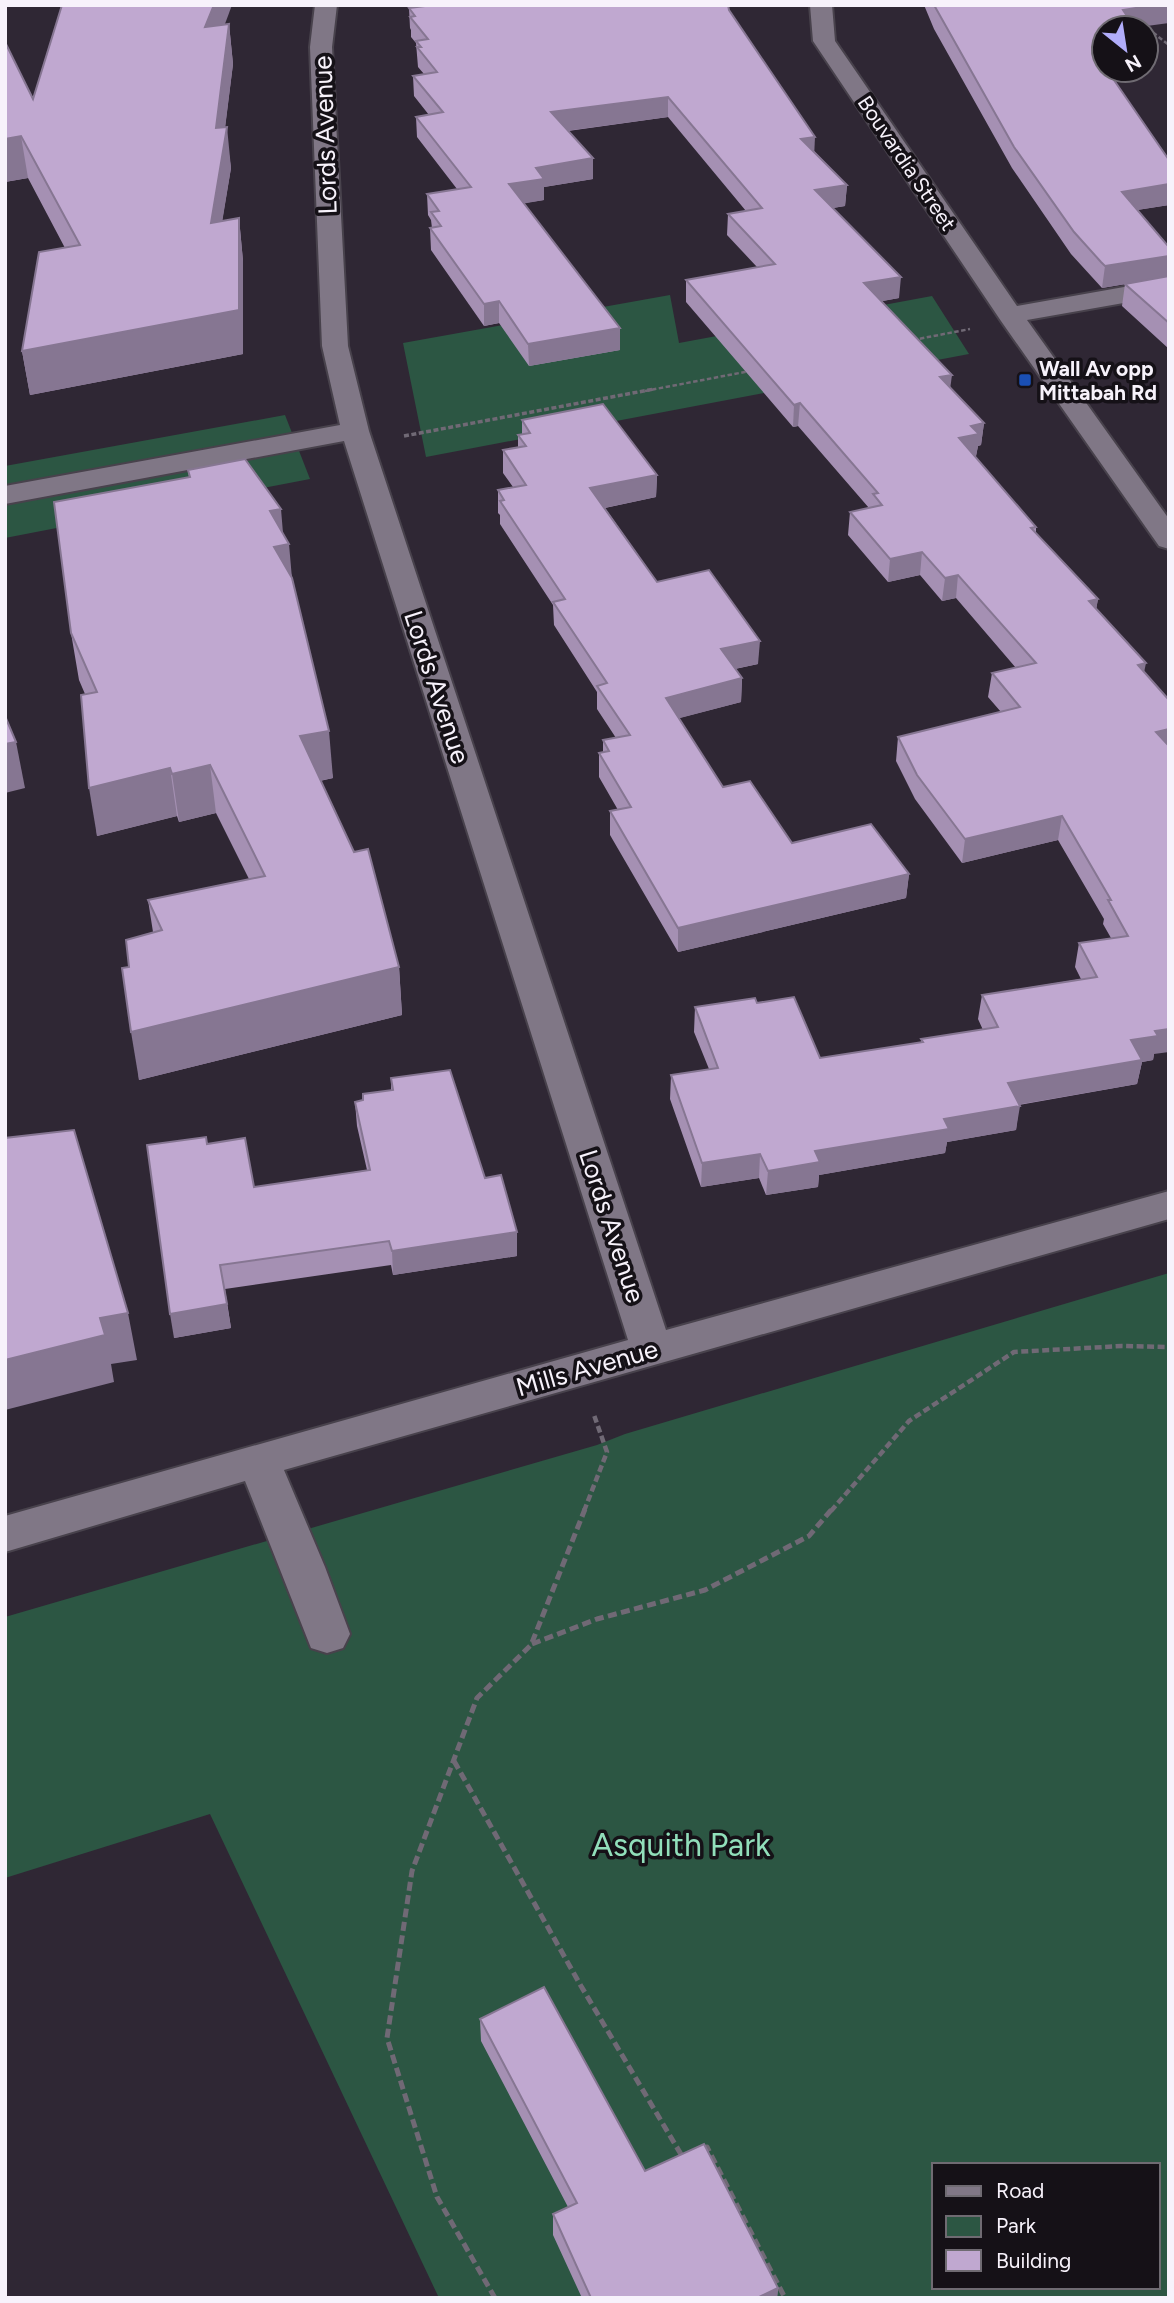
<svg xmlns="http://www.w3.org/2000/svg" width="1174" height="2303" font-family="Figtree,sans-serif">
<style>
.green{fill:#2c5643;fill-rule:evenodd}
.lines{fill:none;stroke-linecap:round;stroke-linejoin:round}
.minor-casing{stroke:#48424c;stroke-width:4}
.path-far3{stroke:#706975;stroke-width:2.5;stroke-dasharray:4.5 2.5;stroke-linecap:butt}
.path-far2{stroke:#706975;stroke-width:3.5;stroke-dasharray:5 2.5;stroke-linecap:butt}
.path-far1{stroke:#706975;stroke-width:4.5;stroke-dasharray:7 3.5;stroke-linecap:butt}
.path{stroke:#706975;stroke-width:5;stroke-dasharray:9 4.5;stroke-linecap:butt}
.minor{fill:#807786;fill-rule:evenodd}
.wall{fill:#a590b3}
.shaded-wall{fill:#867692}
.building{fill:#c0a8d0;stroke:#867692;stroke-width:2}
.transit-dot{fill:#1a4fb4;stroke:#151117;stroke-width:2.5}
.labels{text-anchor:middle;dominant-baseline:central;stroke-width:7;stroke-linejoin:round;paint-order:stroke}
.far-street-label{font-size:21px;fill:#f7f2fb;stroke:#151117}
.far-poi-label{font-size:21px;font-weight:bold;fill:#f7f2fb;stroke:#151117;text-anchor:start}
.street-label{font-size:26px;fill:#f7f2fb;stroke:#151117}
.near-park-label{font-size:32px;fill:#91deba;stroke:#151117}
</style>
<rect width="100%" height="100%" fill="#2f2734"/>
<g class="green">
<polygon points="670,295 679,343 932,296 969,354 426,457 403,343"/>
<polygon points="285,415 310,479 5,538 5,466"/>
<path d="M1169,1273v1025h-730l-229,-484 -205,64v-261l592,-172 28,-11zM934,2165h224v122h-224z"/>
</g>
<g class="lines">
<defs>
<g id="minor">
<polygon points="315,5 337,5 332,47 348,346 369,431 666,1330 1169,1191 1169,1219 284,1470 325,1567 350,1634 343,1648 327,1653 311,1648 245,1481 5,1552 5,1516 628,1340 344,441 5,504 5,486 340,425 322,346 310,47"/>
<polygon points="810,5 832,5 835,41 1017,306 1169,279 1169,295 1027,320 1169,519 1169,549 1159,546 1001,321 813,41"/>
</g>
</defs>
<use href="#minor" class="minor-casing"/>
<g class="path-far3">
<polyline points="1142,24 1169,45"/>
<polyline points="913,340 970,329"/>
<polyline points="645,391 750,371"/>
</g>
<polyline class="path-far2" points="404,436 654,389"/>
<g class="path-far1">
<polyline points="584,1511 607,1452 594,1415"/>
<polyline points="831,1511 909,1421 1014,1352 1122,1346 1169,1347"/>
</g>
<g class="path">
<polyline points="532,1644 597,1619 705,1590 809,1536 832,1509"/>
<polyline points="454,1761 581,1986 682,2156"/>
<polyline points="703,2148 707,2147 785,2298"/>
<polyline points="495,2298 437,2197 387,2038 412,1871 477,1698 531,1645 585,1509"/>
</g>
<use href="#minor" class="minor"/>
</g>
<g class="wall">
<polygon points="409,5 728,5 729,10 814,151 847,185 845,206 833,208 899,298 882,301 950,388 984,423 981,445 978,446 976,456 975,457 1036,527 1036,533 1098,599 1096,609 1144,672 1154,1054 1153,1060 1142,1062 1137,1084 1019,1105 1016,1130 947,1142 945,1153 819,1175 818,1187 766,1195 759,1178 701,1187 670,1099 671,1075 709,1069 694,1032 695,1007 757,1003 820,1058 921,1043 921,1039 983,1030 978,1019 982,995 1081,979 1075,967 1079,943 1111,938 1103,924 1104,919 1058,840 962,863 915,799 896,761 898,737 1001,712 988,697 992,673 1016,668 956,598 942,601 920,575 888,582 848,535 850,512 869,508 798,426 793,427 686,302 686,280 757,267 727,235 728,214 746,211 668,117 568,131 593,179 544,187 544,200 524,203 620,328 620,350 529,366 499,323 484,326 431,250 430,228 432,228 431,220 428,215 427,194 457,189 417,137 416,117 429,115 414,96 413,76 424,74 418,67 416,43 411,37 411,30 410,28 409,8 411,8"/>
<polygon points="924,5 1169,5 1104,28 1104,70 1111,70 1110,75 1169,160 1169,205 1137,210 1169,247 1169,349 1122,306 1125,284 1102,288 1071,254 1012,168 934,29"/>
<polygon points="225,24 229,24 233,64 225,127 231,168 222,221 239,218 243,261 243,354 30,395 22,351 65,248 28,178 5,182 5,42 33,99"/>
<polygon points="522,420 657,475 656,497 605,508 657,582 758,664 735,669 742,678 741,702 679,718 723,787 792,843 909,874 906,898 678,952 610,835 610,811 618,810 599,777 599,753 603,753 603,740 616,738 597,709 597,692 554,625 553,605 500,524 500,515 498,513 498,490 513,487 503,473 503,450 518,448 518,435 522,434"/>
<polygon points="188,470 283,534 333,778 320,781 399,967 402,1015 139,1080 129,967 153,932 148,900 249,879 216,813 179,822 177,816 97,836 85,694 79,680 71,633 189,477"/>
<polygon points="391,1078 485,1178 517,1256 393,1275 391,1265 225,1289 231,1328 174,1338 207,1144 254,1187 367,1170 357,1126 355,1102 363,1100 391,1090"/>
<polygon points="480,2019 645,2171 778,2288 777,2298 582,2298 553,2235 553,2214 568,2207 481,2041"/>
</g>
<g class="shaded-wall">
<polygon points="214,5 232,5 209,67 205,27"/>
<polygon points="1155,5 1169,5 1169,23 1132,28 1123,10"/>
<polygon points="229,24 233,64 221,161 227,127 231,168 215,266 211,223 216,128"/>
<polygon points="668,97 668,117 551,133 551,112"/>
<polygon points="21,136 28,178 5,182 5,139"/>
<polygon points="815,137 814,158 801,139"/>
<polygon points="593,158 593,179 544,187 544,200 510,206 509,184 536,168"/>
<polygon points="1169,184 1169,205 1118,213 1122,192"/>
<polygon points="847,185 845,206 814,211 815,190"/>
<polygon points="239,218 243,261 243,354 30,395 22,351"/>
<polygon points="1169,256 1169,277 1102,288 1105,266"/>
<polygon points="901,277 899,298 862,305 864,283"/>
<polygon points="499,301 499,323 484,326 484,304"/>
<polygon points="620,328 620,350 529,366 528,344"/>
<polygon points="952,375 949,397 940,377"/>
<polygon points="800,403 798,426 793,427 794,405"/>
<polygon points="984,423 981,445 978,446 976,456 956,461 959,438 971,426"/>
<polygon points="657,475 656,497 590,511 590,488"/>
<polygon points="281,509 284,545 289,544 293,590 274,557 270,511"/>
<polygon points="922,552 920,575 888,582 890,559"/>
<polygon points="958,575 956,598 942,601 945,578"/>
<polygon points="1098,599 1094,622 1089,601"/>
<polygon points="760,641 758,664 720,672 721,649"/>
<polygon points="1146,663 1141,687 1138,665"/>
<polygon points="742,678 741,702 665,722 666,698"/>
<polygon points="1169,729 1169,752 1156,732"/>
<polygon points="329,731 333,778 304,784 300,736"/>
<polygon points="16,742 25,788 5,793 5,744"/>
<polygon points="210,765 216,813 179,822 172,774"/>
<polygon points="170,768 177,816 97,836 89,788"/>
<polygon points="1062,816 1058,840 962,863 965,839"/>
<polygon points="909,874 906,898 678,952 678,928"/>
<polygon points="399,967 402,1015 139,1080 131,1032"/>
<polygon points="1169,1029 1169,1052 1154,1054 1153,1060 1142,1062 1137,1084 1005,1107 1008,1083 1155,1031"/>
<polygon points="1020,1106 1016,1130 947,1142 945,1153 819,1175 818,1187 766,1195 768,1171 815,1151 944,1119"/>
<polygon points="760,1154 759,1178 701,1187 702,1163"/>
<polygon points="517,1232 517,1256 393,1275 392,1251"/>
<polygon points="227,1304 231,1328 174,1338 170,1314"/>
<polygon points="128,1313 137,1360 111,1364 114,1382 5,1410 5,1360 100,1318"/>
<polygon points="778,2288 777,2298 757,2298"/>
</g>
<g class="building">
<polygon points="62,5 214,5 205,27 229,24 216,128 227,127 211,223 239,218 239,310 22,351 39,252 80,245 21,136 5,139 5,42 33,99"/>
<polygon points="424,5 728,5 729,10 815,137 801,139 847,185 815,190 901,277 864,283 952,375 940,377 984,423 971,426 979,434 959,438 1036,527 1031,528 1098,599 1089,601 1146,663 1138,665 1169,700 1169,729 1156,732 1169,746 1169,1029 1155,1031 1158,1036 1131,1040 1142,1060 1008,1083 1020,1106 944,1119 949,1129 815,1151 820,1162 768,1171 760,1154 702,1163 671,1075 718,1068 695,1007 755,998 757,1003 794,997 820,1058 923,1042 921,1039 998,1027 982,995 1097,977 1079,943 1128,936 1108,900 1111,900 1062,816 965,839 917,775 898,737 1020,707 992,673 1036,663 958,575 945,578 922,552 890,559 850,512 882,505 873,494 878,493 800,403 794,405 686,280 775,264 728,214 762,208 668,97 551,112 593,158 536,168 544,179 509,184 620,328 528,344 499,301 484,304 430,228 441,226 431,212 439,211 427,194 471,187 416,117 443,112 413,76 437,72 417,47 421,47 416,41 428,39 410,17 415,16 409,8 425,6"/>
<polygon points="934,5 1155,5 1123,10 1135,28 1104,28 1104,56 1097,56 1104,66 1104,70 1107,70 1169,160 1169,184 1122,192 1169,247 1169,256 1105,266 1101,262 1074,232 1014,147"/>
<polygon points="1169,276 1169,323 1125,284"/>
<polygon points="603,404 657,475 590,488 657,582 709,570 760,641 721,649 742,678 666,698 723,787 750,781 792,843 871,824 909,874 678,928 610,811 631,807 599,753 609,751 603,740 630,735 597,686 607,683 553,602 565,599 500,501 504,500 498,490 526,485 503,450 526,446 518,435 530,433 522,420"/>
<polygon points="245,459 281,509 270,511 289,544 274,547 292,578 329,731 300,736 354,852 368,849 399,967 131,1032 122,968 129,967 126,940 162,930 148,900 265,876 210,765 172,774 170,768 89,788 81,695 97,692 71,633 54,502 190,477 188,470"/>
<polygon points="5,716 16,742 5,744"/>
<polygon points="450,1070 485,1178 501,1175 517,1232 392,1251 389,1241 220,1265 227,1304 170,1314 147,1145 206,1137 207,1144 245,1138 254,1187 370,1170 355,1102 363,1100 363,1094 393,1090 391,1078"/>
<polygon points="74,1130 128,1313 100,1318 105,1335 5,1360 5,1138"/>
<polygon points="544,1987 645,2171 704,2144 778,2288 757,2298 591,2298 553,2214 577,2203 480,2019"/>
</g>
<rect class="transit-dot" x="1018" y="373" width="14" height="14" rx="3.5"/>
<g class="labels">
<g class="far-street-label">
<text transform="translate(907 163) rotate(56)">Bouvardia Street</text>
</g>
<g class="far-poi-label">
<text x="1039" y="368">Wall Av opp<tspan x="1039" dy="24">Mittabah Rd</tspan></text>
</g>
<g class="street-label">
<text transform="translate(325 135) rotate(-92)">Lords Avenue</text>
<text transform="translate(437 687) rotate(72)">Lords Avenue</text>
<text transform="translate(612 1226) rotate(72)">Lords Avenue</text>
<text transform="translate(587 1368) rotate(-16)">Mills Avenue</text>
</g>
<g class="near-park-label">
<text x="681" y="1845">Asquith Park</text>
</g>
</g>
<rect width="1174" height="2303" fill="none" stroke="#f7f2fb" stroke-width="14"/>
<rect x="932" y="2163" width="228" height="126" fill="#151117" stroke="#6f6b72" stroke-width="2"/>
<rect x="946" y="2186" width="35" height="10" fill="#807786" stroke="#6f6b72" stroke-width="2"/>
<text x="996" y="2198" font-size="21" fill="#f7f2fb">Road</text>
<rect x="946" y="2216" width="35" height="21" fill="#2c5643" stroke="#6f6b72" stroke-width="2"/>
<text x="996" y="2233" font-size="21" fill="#f7f2fb">Park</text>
<rect x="946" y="2250" width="35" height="21" fill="#c0a8d0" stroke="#6f6b72" stroke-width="2"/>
<text x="996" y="2268" font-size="21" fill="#f7f2fb">Building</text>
<g transform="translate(1125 49) rotate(150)"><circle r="33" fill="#151117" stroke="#6f6b72" stroke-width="2"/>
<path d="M0-5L12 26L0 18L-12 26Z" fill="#b1adfa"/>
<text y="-10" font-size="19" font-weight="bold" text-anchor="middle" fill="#f7f2fb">N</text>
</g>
</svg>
